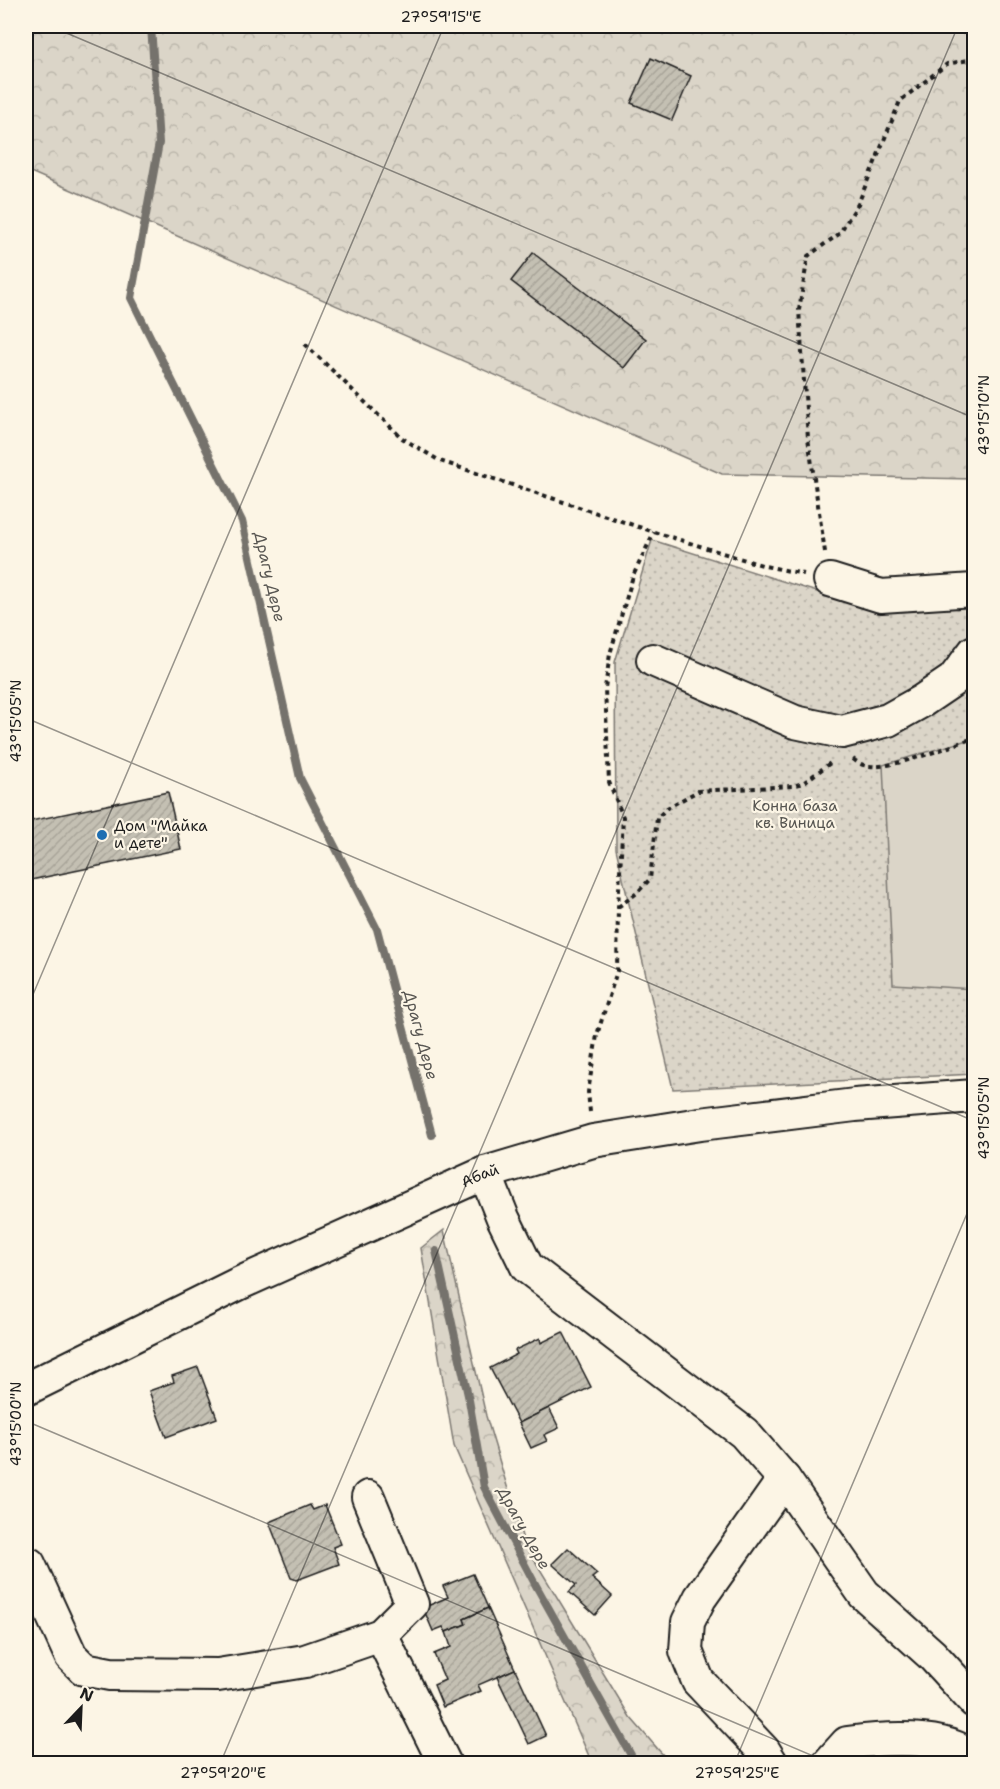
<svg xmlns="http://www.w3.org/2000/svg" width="1000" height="1789" font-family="'Shantell Sans',sans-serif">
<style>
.forest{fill:url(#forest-crowns);stroke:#7c7872;stroke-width:1.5}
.park{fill:url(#park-dots);stroke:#7c7872;stroke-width:1.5}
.pitch{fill:#dbd5c8;stroke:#7c7872;stroke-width:1.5}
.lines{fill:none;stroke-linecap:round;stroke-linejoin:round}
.stream{stroke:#75726c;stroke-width:8}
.building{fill:url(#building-hatch);stroke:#1c1c1c;stroke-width:1.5}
.minor-casing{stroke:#1c1c1c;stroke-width:36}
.path{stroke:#1c1c1c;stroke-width:4;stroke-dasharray:4.5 4.5;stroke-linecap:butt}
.minor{stroke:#fcf5e5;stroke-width:32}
.ticks{fill:none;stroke:#1c1c1c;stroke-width:1.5;stroke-opacity:0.45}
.poi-dot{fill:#1f6fb2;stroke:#fcf5e5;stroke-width:2}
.labels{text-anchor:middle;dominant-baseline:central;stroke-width:4.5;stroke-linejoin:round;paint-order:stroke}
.park-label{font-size:15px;fill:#555450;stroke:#fcf5e5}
.poi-label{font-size:15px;fill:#1c1c1c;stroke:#fcf5e5;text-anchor:start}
.street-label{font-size:15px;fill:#1c1c1c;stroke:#fcf5e5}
.water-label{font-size:16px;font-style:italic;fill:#575551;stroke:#fcf5e5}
.neatline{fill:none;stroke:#1c1c1c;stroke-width:2}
.ticks-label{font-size:15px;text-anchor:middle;fill:#1c1c1c}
</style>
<defs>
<pattern id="forest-crowns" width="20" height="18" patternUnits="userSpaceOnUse" patternTransform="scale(1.5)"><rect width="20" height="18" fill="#dbd5c8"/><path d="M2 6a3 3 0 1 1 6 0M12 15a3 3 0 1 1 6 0" fill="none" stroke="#bbb6ab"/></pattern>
<pattern id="park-dots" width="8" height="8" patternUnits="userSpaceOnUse" patternTransform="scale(1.5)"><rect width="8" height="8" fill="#dbd5c8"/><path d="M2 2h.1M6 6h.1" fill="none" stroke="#bbb6ab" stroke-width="1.8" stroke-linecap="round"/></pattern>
<pattern id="building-hatch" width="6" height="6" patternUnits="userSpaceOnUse" patternTransform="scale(1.5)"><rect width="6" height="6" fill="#c4c0b3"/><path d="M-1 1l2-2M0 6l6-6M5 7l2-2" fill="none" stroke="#a8a499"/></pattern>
</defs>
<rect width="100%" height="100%" fill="#fcf5e5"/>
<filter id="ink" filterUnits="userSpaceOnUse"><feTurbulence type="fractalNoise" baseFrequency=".0167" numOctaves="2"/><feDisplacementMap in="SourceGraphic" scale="12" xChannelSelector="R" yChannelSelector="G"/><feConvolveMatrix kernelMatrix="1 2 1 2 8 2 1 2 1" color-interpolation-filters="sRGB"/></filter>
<g filter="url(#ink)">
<g class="forest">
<polygon points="26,26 974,26 974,479 722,474 26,170"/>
<polygon points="444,1230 486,1416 524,1543 630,1717 670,1763 592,1763 454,1446 421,1248"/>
</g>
<polygon class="park" points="652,540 871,609 974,602 974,1074 673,1089 616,849 615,662"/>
<polygon class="pitch" points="974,738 974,989 893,984 883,765"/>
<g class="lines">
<g class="stream">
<polyline points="151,26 159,143 131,298 242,521 300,778 377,929 432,1135"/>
<polyline points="436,1251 469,1400 484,1487 534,1582 636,1764"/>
</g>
</g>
<g class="building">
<polygon points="651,58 691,76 672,120 631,103"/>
<polygon points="533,253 646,339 624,368 511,281"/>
<polygon points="168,792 181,849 26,881 26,822"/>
<polygon points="563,1332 591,1387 519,1423 490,1368 517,1354 515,1350 540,1338 541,1343"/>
<polygon points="198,1367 217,1418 166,1437 149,1391 174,1382 172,1376"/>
<polygon points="549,1408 559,1428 544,1435 547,1441 531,1448 519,1423"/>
<polygon points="310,1505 313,1510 325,1505 341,1544 333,1547 339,1564 297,1580 291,1578 269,1522"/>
<polygon points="568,1548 597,1574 592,1578 612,1596 595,1615 569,1592 576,1585 552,1564"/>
<polygon points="473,1574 488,1608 464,1619 466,1624 446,1632 443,1627 433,1631 423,1608 448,1597 443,1586"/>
<polygon points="488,1608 515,1669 478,1685 481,1691 443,1707 434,1685 445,1680 434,1654 451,1647 446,1632 466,1624 464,1619"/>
<polygon points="515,1669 546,1736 529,1744 497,1677"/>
</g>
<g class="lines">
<defs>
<g id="minor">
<polyline points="830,580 881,596 974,590"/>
<polyline points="653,660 795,722 842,732 888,720 922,701 953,680 974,652"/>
<polyline points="485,1173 503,1218 527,1267 744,1433 784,1479 700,1598 688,1622 686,1651 698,1681 764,1751 772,1764"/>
<path id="s1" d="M26,1389l212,-105 247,-111 108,-32 107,-17 155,-19 119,-9"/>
<polyline points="784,1479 864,1594 932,1655 974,1701"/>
<polyline points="29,1564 71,1656 84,1669 110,1674 218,1675 305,1661 381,1635 412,1604 368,1497"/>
<polyline points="381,1635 445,1764"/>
<path d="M828,1764l19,-21c38,-5 96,-10 127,15"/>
</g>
</defs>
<use href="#minor" class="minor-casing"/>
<g class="path">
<polyline points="305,344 402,438 440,461 654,532 765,566 804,574"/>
<polyline points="825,552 808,438 799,310 808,256 839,234 858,204 900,101 947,64 974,59"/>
<path d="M853,759c5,4 10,7 17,7 23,3 80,-20 104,-28"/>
<polyline points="618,907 637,893 650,879 657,818 667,808 698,791 793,786 803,783 833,761"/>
<polyline points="590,1112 588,1092 597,1035 617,971 618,907 622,836 623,817 609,782 605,688 610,654 633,576 654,532"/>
</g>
<use href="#minor" class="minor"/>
</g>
</g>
<path class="ticks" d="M50,26l924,392M26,718l948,403M26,1011l418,-985M26,1421l806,343M220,1764l738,-1738M734,1764l240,-567"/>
<circle class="poi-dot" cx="102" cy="835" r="6"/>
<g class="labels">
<g class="park-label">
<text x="795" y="806">Конна база<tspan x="795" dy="17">кв. Виница</tspan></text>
</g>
<g class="poi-label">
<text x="114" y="826">Дом "Майка<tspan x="114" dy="17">и дете"</tspan></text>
</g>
<g class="street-label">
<text stroke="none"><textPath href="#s1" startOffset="502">Абай</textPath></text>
</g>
<g class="water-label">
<text transform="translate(270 577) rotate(77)">Драгу Дере</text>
<text transform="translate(421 1035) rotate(75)">Драгу Дере</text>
<text transform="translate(524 1528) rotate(61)">Драгу Дере</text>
</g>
</g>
<rect width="1000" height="1789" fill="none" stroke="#fcf5e5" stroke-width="66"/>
<g transform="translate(81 1708) rotate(23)" stroke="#fcf5e5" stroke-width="4.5" paint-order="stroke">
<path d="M0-4.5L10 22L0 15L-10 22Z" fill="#1c1c1c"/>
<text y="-9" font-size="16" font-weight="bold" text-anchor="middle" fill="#1c1c1c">N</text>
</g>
<rect x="33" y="33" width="934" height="1723" class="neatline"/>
<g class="ticks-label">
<text x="441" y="22">27°59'15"E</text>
<text transform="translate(984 415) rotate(-90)" y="5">43°15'10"N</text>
<text transform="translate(16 721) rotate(-90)" y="5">43°15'05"N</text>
<text transform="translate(984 1118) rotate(-90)" y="5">43°15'05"N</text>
<text transform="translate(16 1424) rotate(-90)" y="5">43°15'00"N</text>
<text x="223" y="1778">27°59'20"E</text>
<text x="737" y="1778">27°59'25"E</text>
</g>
</svg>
